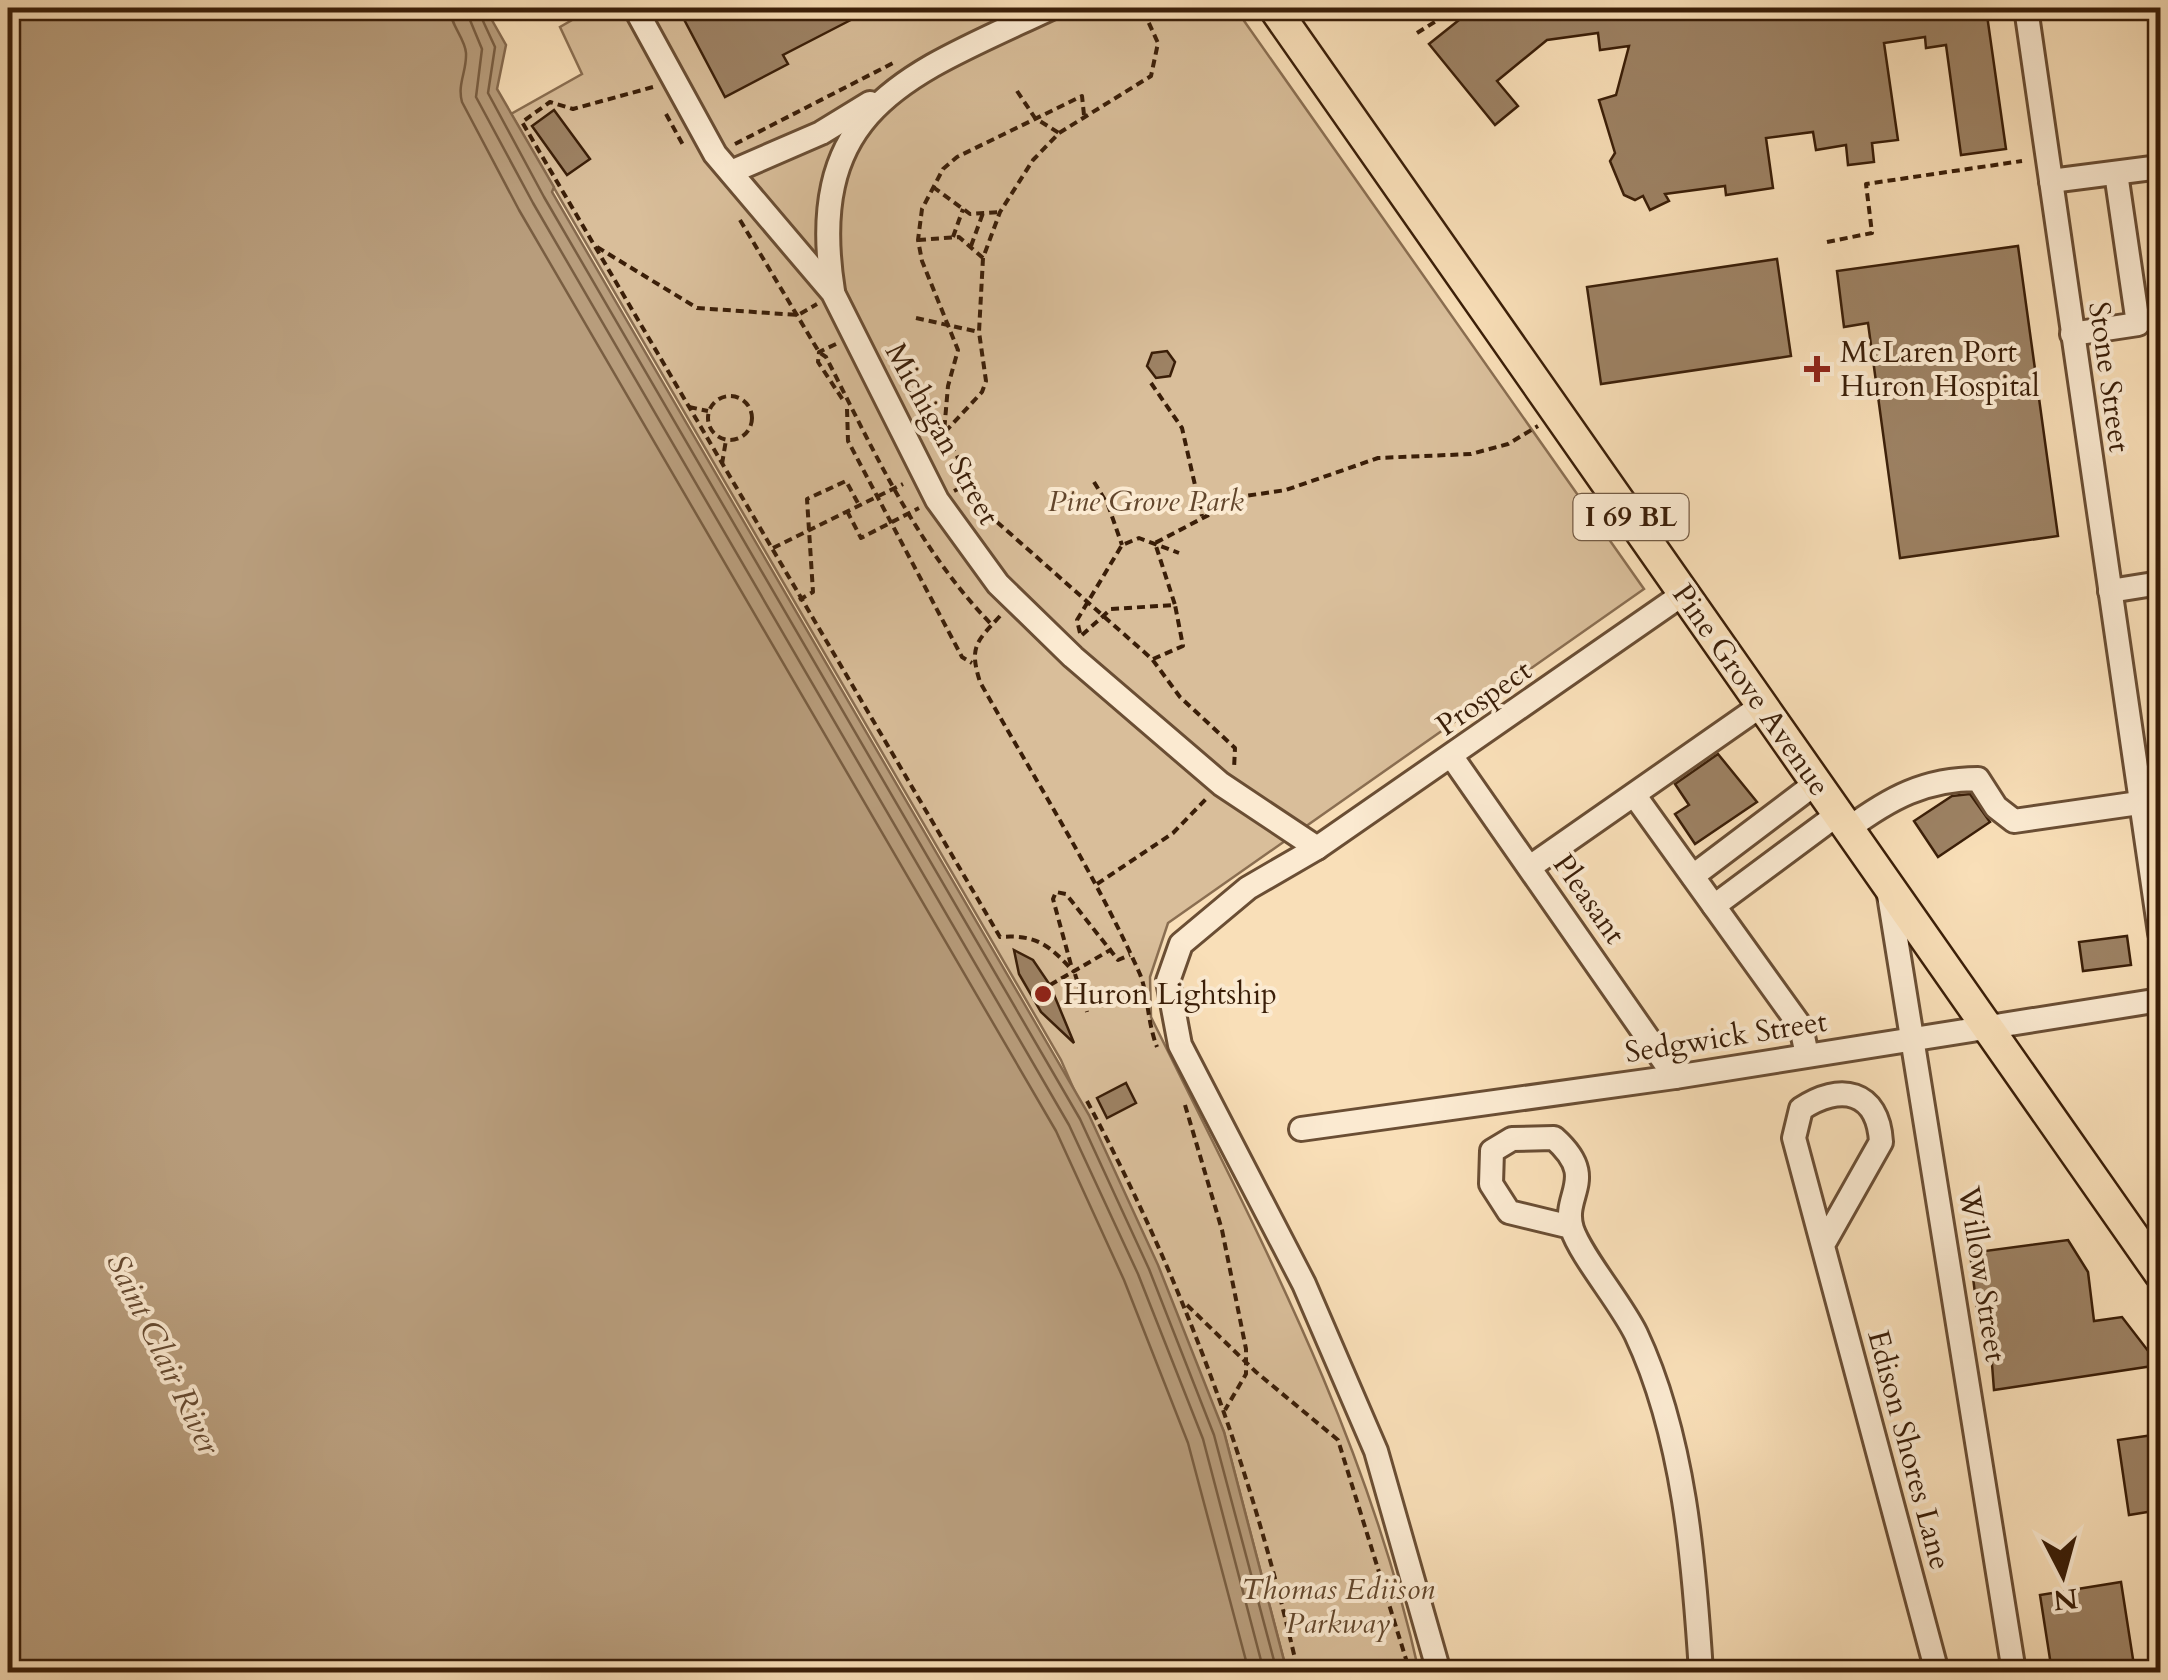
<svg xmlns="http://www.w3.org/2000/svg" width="2168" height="1680" font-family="Cardo,serif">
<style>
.green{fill:#d9be9a;stroke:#8a6e51;stroke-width:2.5}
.water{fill:#b89d7c;stroke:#866a4e;stroke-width:2.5}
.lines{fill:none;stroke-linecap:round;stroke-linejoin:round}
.shore{stroke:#795e42;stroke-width:2.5}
.building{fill:#9d8264;stroke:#3a1e08;stroke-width:2.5}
.minor-casing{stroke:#6a4e34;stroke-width:28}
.major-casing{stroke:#3a1e08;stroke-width:35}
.path{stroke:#3a1e08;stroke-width:4;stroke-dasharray:8 5;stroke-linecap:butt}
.minor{stroke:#fbead1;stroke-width:22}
.major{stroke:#f9dfb8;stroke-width:30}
.poi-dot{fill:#8f2418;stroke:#fbead1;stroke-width:4}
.labels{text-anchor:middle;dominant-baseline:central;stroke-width:8;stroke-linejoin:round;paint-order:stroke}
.shield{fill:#fbead1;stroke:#745b44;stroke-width:2.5}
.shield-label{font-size:28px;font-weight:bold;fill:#3a1e08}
.poi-label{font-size:30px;fill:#3a1e08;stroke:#fbead1;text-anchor:start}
.street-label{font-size:30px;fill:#3a1e08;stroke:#fbead1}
.park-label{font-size:30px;font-style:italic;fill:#62462c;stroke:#fbead1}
.water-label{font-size:32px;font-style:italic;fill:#664a31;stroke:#fbead1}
</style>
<rect width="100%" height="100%" fill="#f9dfb8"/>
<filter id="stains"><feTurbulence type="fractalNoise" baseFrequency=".002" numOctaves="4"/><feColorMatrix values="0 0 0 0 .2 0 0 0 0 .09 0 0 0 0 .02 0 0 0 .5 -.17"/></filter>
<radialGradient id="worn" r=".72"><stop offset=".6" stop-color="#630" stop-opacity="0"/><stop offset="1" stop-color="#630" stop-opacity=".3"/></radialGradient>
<path class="green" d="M575,8h660l409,581 -476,334 -18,54 1,40c107,218 215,416 268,655h-132l-63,-240 -163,-372 -550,-946 71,-40 -22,-47 19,-11z"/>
<polygon class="water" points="8,8 485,8 506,45 497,89 554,187 552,192 1089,1115 1158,1265 1224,1432 1287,1672 8,1672"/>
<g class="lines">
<g class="shore">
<path d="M450,8c0,17 15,30 16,45 1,18 -9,31 -4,49l57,108 537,921 68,149 64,163 61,229"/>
<polyline points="465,8 482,49 476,97 533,203 1069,1125 1138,1274 1203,1439 1264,1672"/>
<polyline points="477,8 495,47 488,93 544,197 1080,1119 1149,1269 1214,1435 1277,1672"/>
</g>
</g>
<g class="building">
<polygon points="678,8 874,8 783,55 788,64 725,97"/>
<polygon points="1474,8 1986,8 2006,149 1961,155 1946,45 1926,48 1925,37 1884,43 1898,140 1872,143 1874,162 1848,165 1846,145 1816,150 1813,132 1766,138 1773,188 1726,195 1725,186 1665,194 1669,201 1650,210 1643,196 1635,200 1624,195 1610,161 1615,153 1599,100 1616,95 1629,46 1600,50 1598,33 1547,40 1497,81 1518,106 1495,125 1429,44"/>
<polygon points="554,110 590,159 567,175 532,126"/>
<polygon points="2018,246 2058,536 1900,558 1868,323 1844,327 1837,271"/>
<polygon points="1777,259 1791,356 1601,384 1587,287"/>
<polygon points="1167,351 1175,362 1170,376 1156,378 1147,366 1152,353"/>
<polygon points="1718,754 1757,802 1695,844 1675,814 1689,805 1675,784"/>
<polygon points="1970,794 1990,822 1938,857 1914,821 1952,796"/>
<polygon points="2127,936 2131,965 2083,971 2079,942"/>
<polygon points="1014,950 1033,960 1050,985 1074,1043 1041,1012 1019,974"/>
<polygon points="1126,1083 1136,1103 1107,1118 1097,1098"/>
<polygon points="2068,1240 2088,1272 2094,1321 2122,1317 2159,1365 1994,1390 1989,1325 1979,1326 1970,1253"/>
<polygon points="2160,1434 2160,1510 2129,1515 2118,1440"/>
<polygon points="2121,1582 2135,1672 2052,1672 2040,1595"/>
</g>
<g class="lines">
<defs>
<g id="minor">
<polyline points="635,8 715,154 833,293 937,500 998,584 1073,657 1221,784 1317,848"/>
<polyline points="2026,8 2160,933"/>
<polyline points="731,172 821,133 870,103"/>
<polyline points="2051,181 2160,167"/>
<path d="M833,291c-29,-185 76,-216 218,-283"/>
<polyline points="2072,334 2138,324 2116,173"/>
<polyline points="2110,591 2160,583"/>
<polyline points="1452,757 1675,1077"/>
<polyline points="1635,796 1801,1027 1807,1055"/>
<path d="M1848,829c42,-31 77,-50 130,-50l18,28 18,14 125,-18"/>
<polyline points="1530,867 1762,705"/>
<polyline points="1693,876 1816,783"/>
<polyline points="1889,895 2014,1672"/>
<polyline points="1714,906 1838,814"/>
<polyline points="1301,1129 1675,1077 2160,1000"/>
<path d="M1571,1227l-62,-15 -18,-28 1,-33 20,-12 42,-1c46,41 7,56 18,91 9,27 49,74 64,105 48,102 58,227 65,338"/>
<path d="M1824,1243l57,-101c-3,-52 -41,-59 -80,-33l-7,29 143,534"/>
<polyline points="1439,1672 1376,1451 1304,1284 1180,1045 1168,981 1181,944 1248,888 1317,848 1683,594"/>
</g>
<polyline id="major" points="1274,8 2160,1274"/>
</defs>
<use href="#minor" class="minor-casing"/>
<use href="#major" class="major-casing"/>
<g class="path">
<polyline points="1417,33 1457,8"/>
<path d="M653,87l-80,22 -23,-7 -28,20 478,815c37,-3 50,9 74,35"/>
<polyline points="1017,91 1035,118 1059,133"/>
<polyline points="666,114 683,145"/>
<polyline points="1084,115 1082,96 957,157 943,169 922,209 918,240 922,261 958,350 948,386 944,432 988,514 1152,659 1180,697 1235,748 1234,769"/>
<polyline points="735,144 895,62"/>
<polyline points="933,187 970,214 1000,212"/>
<path d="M740,220l79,132 7,5c48,94 91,191 166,268"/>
<polyline points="953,237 963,209"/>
<polyline points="918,240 959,237 983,258"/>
<polyline points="1827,242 1872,233 1866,184 2022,161"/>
<polyline points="971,246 983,213"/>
<polyline points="597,247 697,308 798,315 817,304"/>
<polyline points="916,318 979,332"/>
<polyline points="836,344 819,352 818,362 843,400"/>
<polyline points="1151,383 1182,428 1202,516"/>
<circle cx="730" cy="418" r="22"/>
<polyline points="689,407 708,411"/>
<polyline points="847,409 848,441 962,657 972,663"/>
<polyline points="945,432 982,392 986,381 979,332 983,258 1000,212 1033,160 1059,133 1151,76 1158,43 1142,8"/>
<polyline points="722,464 726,440"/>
<polyline points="1094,482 1108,505 1122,545"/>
<polyline points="954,491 970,483"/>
<polyline points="847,511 861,538 919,508"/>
<polyline points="773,548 903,484"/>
<polyline points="799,600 813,592 807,499 846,481 859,505"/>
<path d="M1000,616c-24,26 -31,31 -20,66 54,96 114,190 159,290 9,19 8,50 18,75"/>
<polyline points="1080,633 1077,620 1122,545 1139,538 1179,553"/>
<polyline points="1082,635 1111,609 1175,605 1155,543 1245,496 1286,490 1378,458 1471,454 1508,444 1538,426"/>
<polyline points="1153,659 1183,646 1175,605"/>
<polyline points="1097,884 1173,833 1207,798"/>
<polyline points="1071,965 1053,899 1056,892 1066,894 1118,960 1130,955"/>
<polyline points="1075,974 1087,1012"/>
<polyline points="1050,985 1112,949"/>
<path d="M1087,1101c97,181 166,371 211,571"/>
<polyline points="1185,1105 1222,1230 1246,1349 1246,1374 1225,1410"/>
<polyline points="1187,1305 1256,1372 1338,1440 1410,1672"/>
</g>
<use href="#minor" class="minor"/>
<use href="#major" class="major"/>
</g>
<g class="poi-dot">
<path d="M1812 354h10v10h10v10h-10v10h-10v-10h-10v-10h10z"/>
<circle cx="1043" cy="994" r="10"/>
</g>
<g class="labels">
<rect class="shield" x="1573.5" y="494" width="115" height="46" rx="8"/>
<g class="shield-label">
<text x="1631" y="517">I 69 BL</text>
</g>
<g class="poi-label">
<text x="1840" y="352">McLaren Port<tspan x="1840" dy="34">Huron Hospital</tspan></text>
<text x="1063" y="994">Huron Lightship</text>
</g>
<g class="street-label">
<text transform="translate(2109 377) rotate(82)">Stone Street</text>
<text transform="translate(942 434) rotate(61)">Michigan Street</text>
<text transform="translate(1751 690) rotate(55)">Pine Grove Avenue</text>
<text transform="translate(1484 698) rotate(-35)">Prospect</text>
<text transform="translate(1589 899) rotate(55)">Pleasant</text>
<text transform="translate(1726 1037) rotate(-9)">Sedgwick Street</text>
<text transform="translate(1982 1274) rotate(81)">Willow Street</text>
<text transform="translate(1909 1450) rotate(75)">Edison Shores Lane</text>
</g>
<g class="park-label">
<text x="1146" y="501">Pine Grove Park</text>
<text x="1338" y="1589">Thomas Ediison<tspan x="1338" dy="34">Parkway</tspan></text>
</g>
<g class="water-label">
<text transform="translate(163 1354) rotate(64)">Saint Clair River</text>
</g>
</g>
<rect width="2168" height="1680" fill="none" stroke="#f9dfb8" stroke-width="40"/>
<rect x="10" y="10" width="2148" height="1660" fill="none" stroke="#3a1e08" stroke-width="5"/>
<rect x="20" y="20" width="2128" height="1640" fill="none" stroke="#3a1e08" stroke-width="2.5"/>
<g transform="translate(2063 1575) rotate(174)" stroke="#fbead1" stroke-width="8" paint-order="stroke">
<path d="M0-8L18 38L0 25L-18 38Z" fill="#3a1e08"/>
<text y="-15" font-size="28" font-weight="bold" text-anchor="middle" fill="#3a1e08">N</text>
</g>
<rect width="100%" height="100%" filter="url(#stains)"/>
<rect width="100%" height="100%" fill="url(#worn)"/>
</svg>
